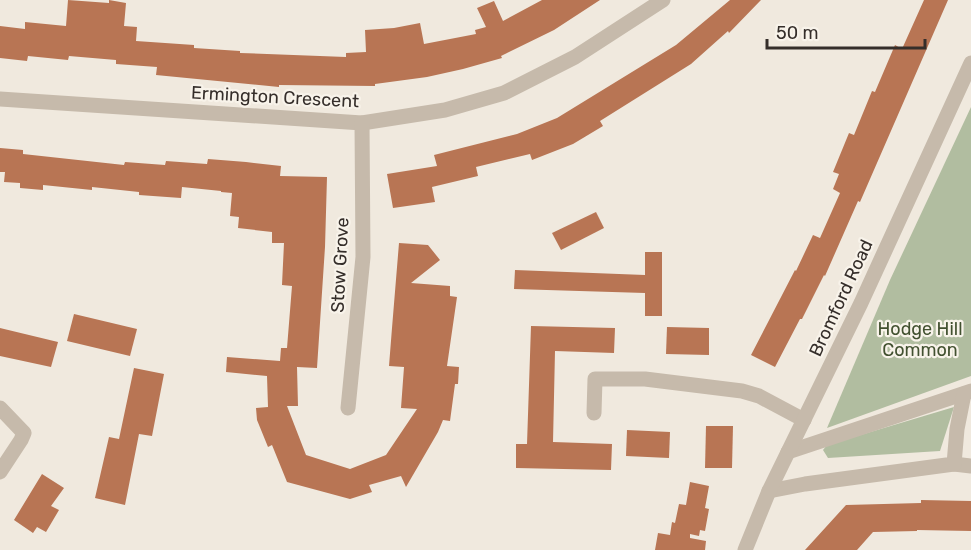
<svg xmlns="http://www.w3.org/2000/svg" width="971" height="550" font-family="Rubik,sans-serif">
<style>
.green{fill:#b1bda0}
.building{fill:#b87554}
.lines{fill:none;stroke-linecap:round;stroke-linejoin:round}
.minor{stroke:#c6baab;stroke-width:15}
.labels{text-anchor:middle;dominant-baseline:central;stroke-width:4.5;stroke-linejoin:round;paint-order:stroke}
.street-label{font-size:18px;fill:#352e2a;stroke:#f8f3ea}
.park-label{font-size:18px;fill:#425130;stroke:#f8f3ea}
</style>
<rect width="100%" height="100%" fill="#f0e9de"/>
<g class="green">
<polygon points="971,107 971,376 827,428 890,280"/>
<polygon points="954,407 940,451 828,458 823,450 827,445"/>
</g>
<g class="building">
<polygon points="68,0 109,3 109,0 126,3 124,26 137,27 136,41 194,45 194,48 240,51 240,53 346,57 346,53 366,52 365,30 394,28 420,23 424,44 476,34 475,30 486,27 477,8 494,1 503,21 542,0 600,0 554,30 501,56 502,58 463,69 427,77 375,84 375,86 279,85 279,87 156,75 157,67 116,64 116,60 69,56 68,60 28,56 27,61 0,58 0,26 25,29 25,22 66,26"/>
<polygon points="730,0 761,0 729,33 728,31 691,64 600,121 603,126 573,144 532,160 530,154 476,167 478,176 432,187 435,202 393,208 387,174 437,166 434,155 517,134 557,118 676,45"/>
<polygon points="924,0 948,0 860,202 858,201 825,276 824,275 802,319 800,319 775,367 751,355 795,270 796,271 813,235 820,238 840,193 833,189 839,174 833,172 849,133 854,135 872,91 875,92 895,45 902,49"/>
<polygon points="0,148 23,150 23,154 124,165 125,162 165,165 166,161 207,164 208,159 246,162 281,166 280,176 327,177 325,247 317,368 297,367 298,406 287,406 306,455 350,469 386,455 417,409 401,408 404,367 389,366 392,328 399,243 428,245 440,260 411,283 450,286 450,296 457,297 447,366 459,367 458,384 455,384 450,421 443,420 438,432 406,487 401,476 369,485 372,492 350,499 287,482 272,445 268,447 257,420 256,408 268,407 267,376 226,372 227,357 280,361 281,348 287,348 292,286 282,285 284,243 272,243 272,232 238,228 239,217 230,216 232,193 221,192 221,191 182,187 181,198 139,195 139,192 92,187 92,190 43,185 43,190 20,188 20,183 4,182 5,172 0,172"/>
<polygon points="596,212 604,228 561,250 552,233"/>
<polygon points="645,252 662,252 662,316 645,316 645,293 514,289 515,270 645,275"/>
<polygon points="74,314 137,329 130,356 67,341"/>
<polygon points="531,326 615,328 614,353 555,351 553,442 612,444 611,470 516,468 516,444 527,444"/>
<polygon points="667,327 709,328 709,355 666,354"/>
<polygon points="0,328 58,342 51,367 0,356"/>
<polygon points="134,368 164,374 152,436 139,434 125,505 95,498 109,437 119,439"/>
<polygon points="706,426 733,426 732,468 705,468"/>
<polygon points="627,430 670,432 669,458 626,456"/>
<polygon points="42,474 64,488 51,506 59,510 46,532 37,527 33,533 14,520"/>
<polygon points="690,482 709,486 705,508 709,509 705,531 700,530 699,536 690,534 690,538 706,541 705,550 655,550 658,533 670,535 672,522 675,523 679,504 686,505"/>
<polygon points="921,500 971,501 971,531 917,530 917,531 873,532 857,550 805,550 846,505 921,503"/>
</g>
<g class="lines">
<g class="minor">
<polyline points="0,99 362,123 445,110 504,93 575,57 663,0"/>
<polyline points="0,408 24,433 21,440 0,472"/>
<polyline points="348,408 363,257 362,123"/>
<polyline points="594,413 595,379 645,379 742,391 759,396 804,420"/>
<polyline points="788,452 971,391"/>
<polyline points="954,464 971,466"/>
<polyline points="769,491 805,484 954,464 957,429 964,394"/>
<polyline points="745,550 769,491 861,303 971,63"/>
</g>
</g>
<g class="labels">
<g class="street-label">
<text transform="translate(275 97) rotate(3)">Ermington Crescent</text>
<text transform="translate(340 265) rotate(-87)">Stow Grove</text>
<text transform="translate(841 298) rotate(-65)">Bromford Road</text>
</g>
<g class="park-label">
<text x="920" y="329">Hodge Hill<tspan x="920" dy="21">Common</tspan></text>
</g>
</g>
<path d="M767 39v9h158v-9" fill="none" stroke="#352e2a" stroke-width="3"/>
<text x="776" y="39" font-size="18" fill="#352e2a" stroke="#f8f3ea" stroke-width="4.5" paint-order="stroke">50 m</text>
</svg>
